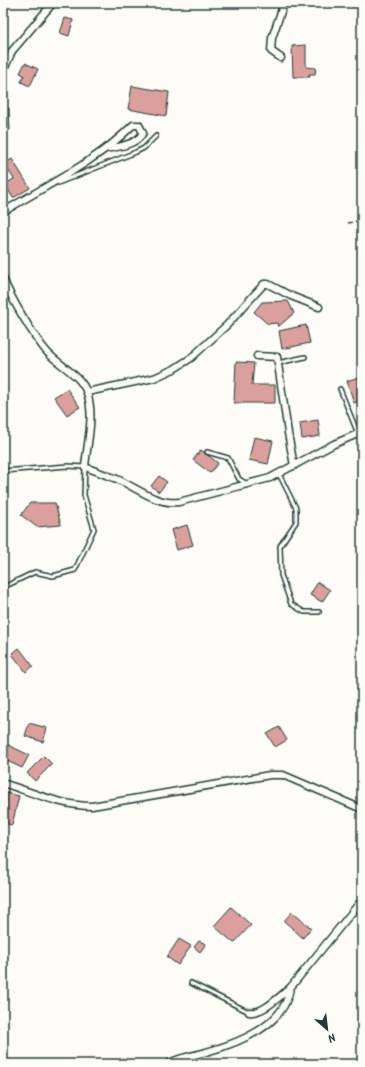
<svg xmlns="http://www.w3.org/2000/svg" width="365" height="1067" font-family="Kalam,sans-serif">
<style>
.building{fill:#dba09e;stroke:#1f3d34}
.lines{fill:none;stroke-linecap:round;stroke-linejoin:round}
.service-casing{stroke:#1f3d34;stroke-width:6}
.minor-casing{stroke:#1f3d34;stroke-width:9}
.path{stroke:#1f3d34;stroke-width:1.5;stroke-dasharray:4 3;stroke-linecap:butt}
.service{stroke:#fdfcf7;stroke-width:3}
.minor{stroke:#fdfcf7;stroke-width:6}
</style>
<rect width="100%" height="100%" fill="#fdfcf7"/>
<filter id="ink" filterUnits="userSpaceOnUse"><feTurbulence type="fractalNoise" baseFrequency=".025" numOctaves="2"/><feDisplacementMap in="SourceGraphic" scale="8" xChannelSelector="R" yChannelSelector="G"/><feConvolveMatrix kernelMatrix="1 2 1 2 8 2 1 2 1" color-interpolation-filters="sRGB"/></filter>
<g filter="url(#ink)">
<g class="building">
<polygon points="65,18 73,20 69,36 60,33"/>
<polygon points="306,45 306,67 316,68 315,74 309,74 310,77 293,77 292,46"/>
<polygon points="25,63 38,69 30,86 21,82 24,75 20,73"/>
<polygon points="132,86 169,92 166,116 128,109"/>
<polygon points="6,108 9,108 10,130 3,129"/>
<polygon points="12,159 30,188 13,198 5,184 14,179 4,164"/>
<polygon points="288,301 294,313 278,327 277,323 268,324 254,312 262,302"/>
<polygon points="306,325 310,343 282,349 279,331"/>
<polygon points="236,362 254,363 252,385 275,385 275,403 234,403"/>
<polygon points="362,376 362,400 354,403 347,381"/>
<polygon points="67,389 80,407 67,415 54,397"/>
<polygon points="318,420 320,436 302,439 300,423"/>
<polygon points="254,437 273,441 268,464 249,460"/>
<polygon points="201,450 218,463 210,473 193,460"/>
<polygon points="159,476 167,482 159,492 151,486"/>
<polygon points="30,503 55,503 61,525 37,527 21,515"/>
<polygon points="187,525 193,545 177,550 171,530"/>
<polygon points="318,582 330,590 322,602 310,595"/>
<polygon points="19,648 33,666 26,672 12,654"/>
<polygon points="29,723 47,728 43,742 25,736"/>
<polygon points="279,727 287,740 275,747 267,734"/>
<polygon points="8,745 29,755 22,768 3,759 3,755"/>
<polygon points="44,756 52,764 35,781 27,773"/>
<polygon points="3,792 19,796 12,825 3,823"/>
<polygon points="231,907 251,925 234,943 214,926"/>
<polygon points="292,912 311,928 303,938 284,921"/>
<polygon points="179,939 191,946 178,965 167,957"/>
<polygon points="199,941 206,944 200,952 194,947"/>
</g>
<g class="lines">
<defs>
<g id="service">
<polyline points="58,183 136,152 144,148 156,136"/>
<polyline points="278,363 305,357"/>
<polyline points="340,389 358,434"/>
<polyline points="207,452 228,458 239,479 247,484"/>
<polyline points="3,471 68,466 85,467 84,495 94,529 75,570 53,576 35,572 8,585"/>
<polyline points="279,474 296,508 296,522 280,546 281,575 291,604 304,612 319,612"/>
<polyline points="191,983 249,1012"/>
</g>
<g id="minor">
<polyline points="281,58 271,51 272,38 284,3"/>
<polyline points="3,72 12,51 53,3"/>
<path d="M3,212c44,-27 93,-50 130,-87h6l4,8c-7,12 -25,14 -38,16"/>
<path d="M3,278c7,19 31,59 44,74 13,14 34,23 40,41 8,22 0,51 -2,74 11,4 21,8 32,12 20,9 40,26 62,23l91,-24 64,-34 28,-12"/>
<polyline points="257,356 277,357 288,433 294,466"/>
<polyline points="87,392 154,378 174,369 191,358 227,325 264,284 268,284 291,296 319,307"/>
<path d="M3,783c28,9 59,23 89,23l178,-31h13l79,34"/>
<path d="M249,1012c14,2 31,-16 41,-24"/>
<path d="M168,1064c11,-7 26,-8 38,-12 33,-9 79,-27 84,-64l72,-88"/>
</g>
</defs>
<use href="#service" class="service-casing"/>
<use href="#minor" class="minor-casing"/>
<polyline class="path" points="348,223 362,220"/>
<use href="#service" class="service"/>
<use href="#minor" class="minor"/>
</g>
</g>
<rect width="365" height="1067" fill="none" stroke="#fdfcf7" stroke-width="16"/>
<rect x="8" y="8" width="349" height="1051" fill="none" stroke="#1f3d34" stroke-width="1.5" filter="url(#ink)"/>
<g transform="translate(327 1029) rotate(152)" stroke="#fdfcf7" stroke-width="3" paint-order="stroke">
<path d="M0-3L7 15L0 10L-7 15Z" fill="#1f3d34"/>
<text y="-6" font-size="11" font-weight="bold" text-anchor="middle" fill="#1f3d34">N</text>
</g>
</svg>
